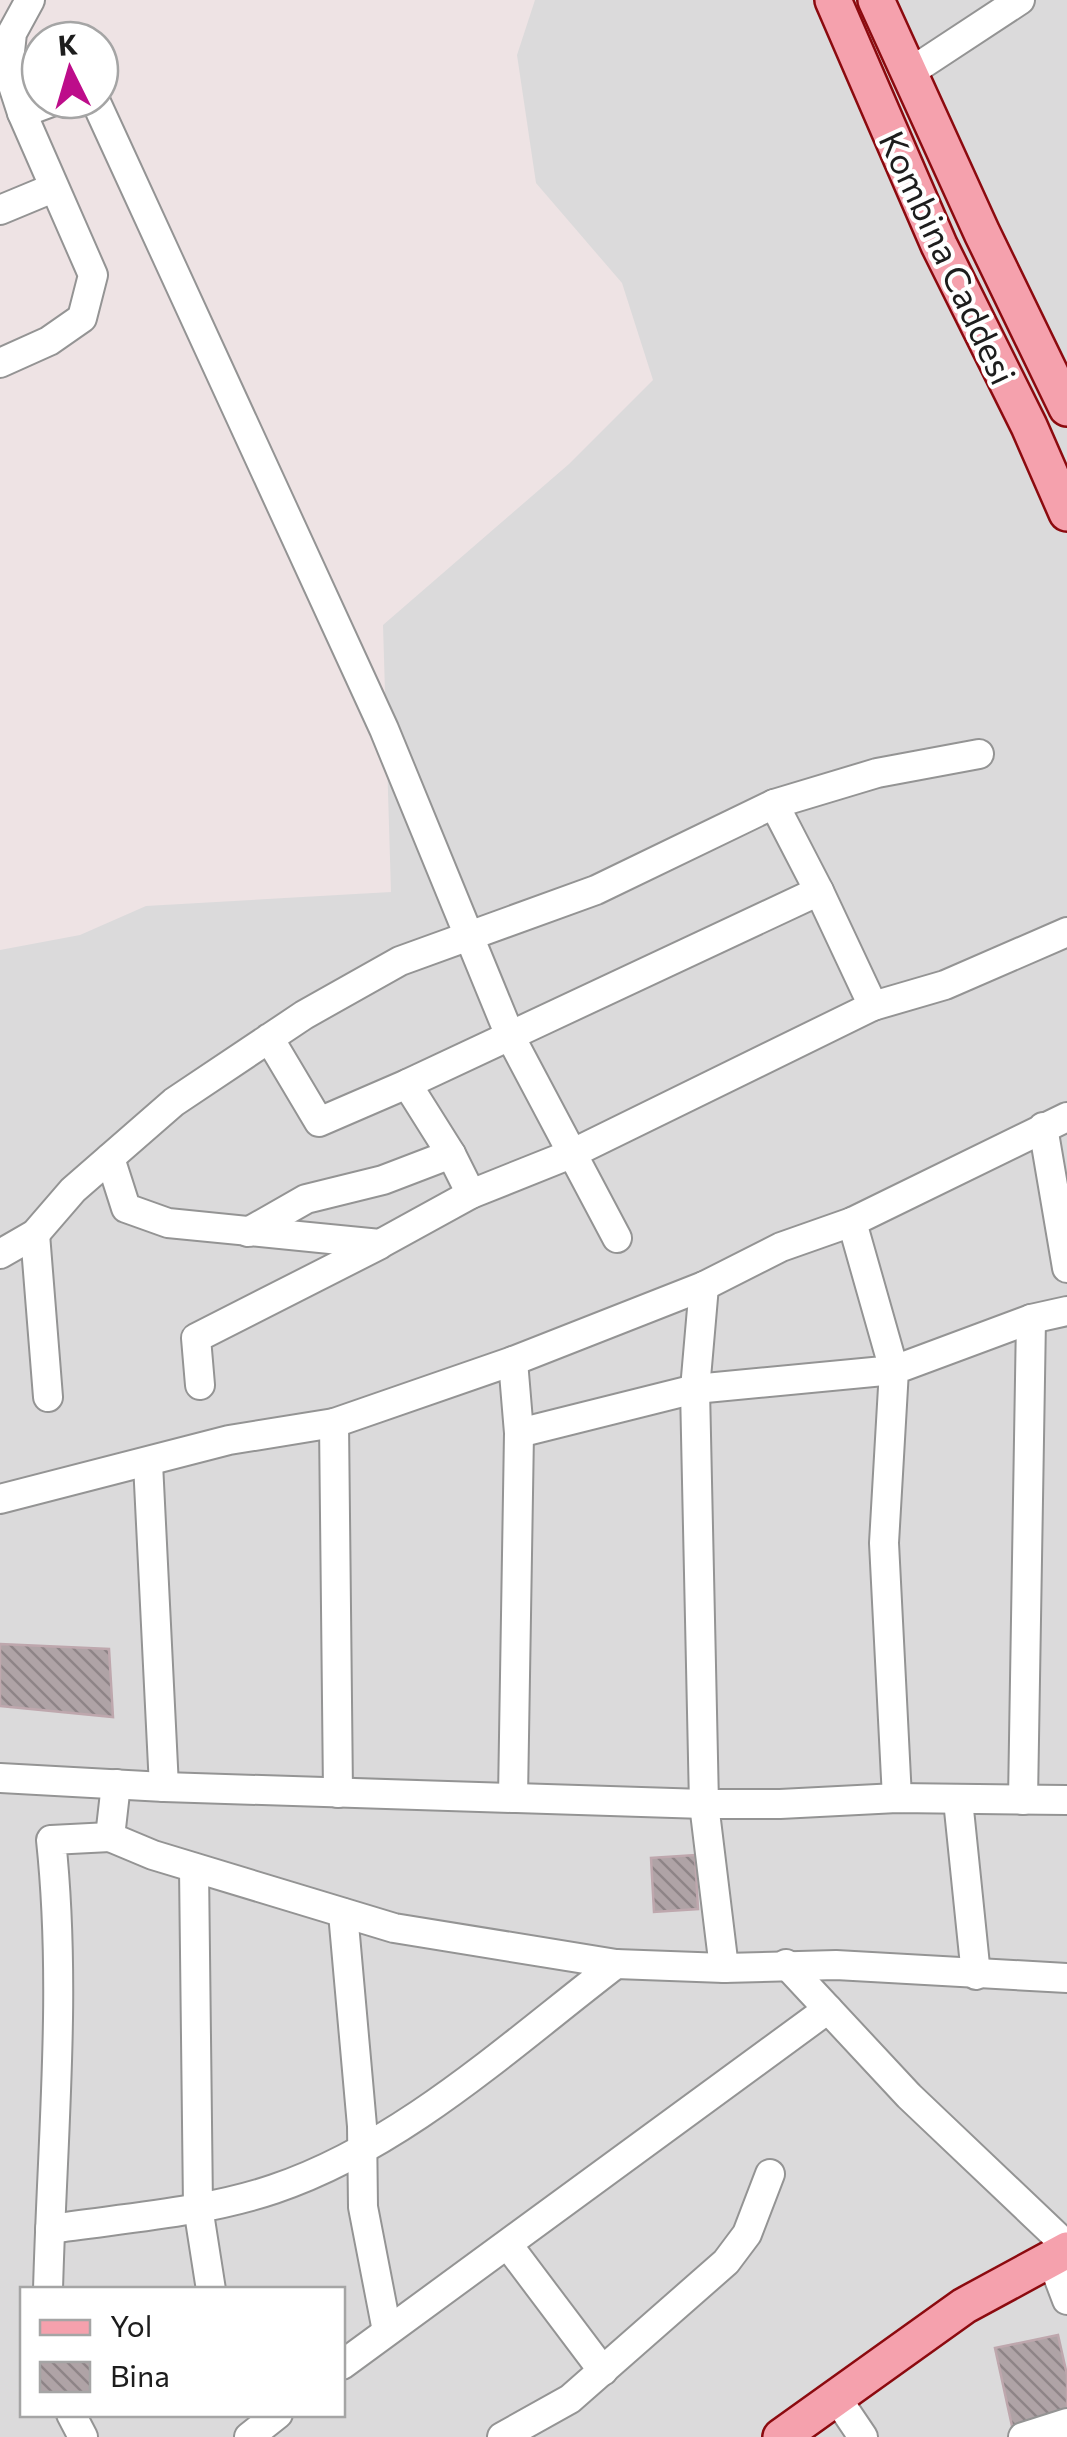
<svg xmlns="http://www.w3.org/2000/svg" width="1067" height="2437" font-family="Commissioner,sans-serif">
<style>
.residential{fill:#dbdadb;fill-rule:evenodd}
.building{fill:url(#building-back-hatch);stroke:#bea7ad;stroke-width:2.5}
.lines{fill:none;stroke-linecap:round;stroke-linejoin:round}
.minor-casing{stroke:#949494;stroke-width:32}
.major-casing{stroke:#8c0a0f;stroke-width:40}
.minor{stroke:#fff;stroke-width:28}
.major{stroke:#f5a1ad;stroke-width:35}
.labels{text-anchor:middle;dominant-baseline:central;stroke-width:8;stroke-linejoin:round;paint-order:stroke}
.street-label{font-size:35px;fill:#1d1d1d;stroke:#fff}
</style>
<defs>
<pattern id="building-back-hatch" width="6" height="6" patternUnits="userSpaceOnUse" patternTransform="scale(2.5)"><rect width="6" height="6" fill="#afa3a6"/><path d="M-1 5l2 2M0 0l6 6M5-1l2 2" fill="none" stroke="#8e8487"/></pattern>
</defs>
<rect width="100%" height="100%" fill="#eee3e4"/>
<path class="residential" d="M535,0h532v2437h-1067v-1487l80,-15 66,-29 245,-14 -8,-267 186,-161 84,-84 -31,-97 -86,-100 -19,-128zM22,2290h320v124h-320z"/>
<g class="building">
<polygon points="0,1644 109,1649 113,1717 0,1706"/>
<polygon points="695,1855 698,1909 654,1912 651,1858"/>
<polygon points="1058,2335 1067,2375 1067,2415 1012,2426 995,2348"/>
</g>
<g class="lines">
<defs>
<g id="minor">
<polyline points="909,73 1020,0"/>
<polyline points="95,100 384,729 510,1036 617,1238"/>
<polyline points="22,113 57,100"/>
<polyline points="0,210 53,188"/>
<polyline points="0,363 49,341 82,318 93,275 22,113 8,70 12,33 30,0"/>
<polyline points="774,804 877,773 979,754"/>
<polyline points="819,891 873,1006"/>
<polyline points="407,1084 451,1154 471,1194"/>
<polyline points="1043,1127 1067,1268"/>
<polyline points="110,1158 126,1208 168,1223 380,1244 471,1194 571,1154 873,1006 945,985 1067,932"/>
<polyline points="248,1232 306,1199 383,1180 451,1154"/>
<polyline points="35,1234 48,1397"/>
<polyline points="0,1254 35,1234 73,1190 174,1102 304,1015 400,961 596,890 774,804 819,891 407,1084 319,1122 269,1038"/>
<polyline points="704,1286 695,1389 704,1804 724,1968"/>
<polyline points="200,1385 196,1338 379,1245"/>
<polyline points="334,1423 338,1793"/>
<polyline points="519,1433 695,1389 894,1370 852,1222"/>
<polyline points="148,1463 164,1787"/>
<polyline points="0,1499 229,1440 334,1423 513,1361 704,1286 781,1247 852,1222 1067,1117"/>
<polyline points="0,1778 164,1787 704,1804 780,1804 897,1798 1067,1800"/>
<polyline points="513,1798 519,1433 513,1361"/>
<polyline points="897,1798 884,1543 894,1370 1031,1319 1067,1311"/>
<polyline points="958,1800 976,1975"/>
<polyline points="1023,1800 1031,1319"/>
<polyline points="194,1868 198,2207 211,2290"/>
<polyline points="343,1913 362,2126 363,2207 387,2331"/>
<polyline points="616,1964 724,1968 836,1965 1067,1978"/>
<polyline points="786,1964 909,2096 1067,2246"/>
<path d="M50,2229c74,-11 153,-16 224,-40 128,-43 236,-144 342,-225l-222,-36 -241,-73 -43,-18 6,-53"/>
<polyline points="508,2245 603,2371"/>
<polyline points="1051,2258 1067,2300"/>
<path d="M48,2290c4,-151 19,-300 3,-450l59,-3"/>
<polyline points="342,2365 828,2009"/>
<polyline points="836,2397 863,2437"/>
<polyline points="71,2414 83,2437"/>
<polyline points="249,2437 278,2414"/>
<polyline points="502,2437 570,2399 726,2262 747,2234 770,2174"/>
<polyline points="1023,2437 1067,2423"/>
</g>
<g id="major">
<polyline points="833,0 939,245 1029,426 1067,513"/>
<polyline points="876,0 982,233 1067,408"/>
<polyline points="781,2437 964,2306 1067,2250"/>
</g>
</defs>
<use href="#minor" class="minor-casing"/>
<use href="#major" class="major-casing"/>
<use href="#minor" class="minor"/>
<use href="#major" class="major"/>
</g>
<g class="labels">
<g class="street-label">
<text transform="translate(949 257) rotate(65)">Kombina Caddesi</text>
</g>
</g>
<rect x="20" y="2287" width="325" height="130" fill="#ffffff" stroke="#a5a5a5" stroke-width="2.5"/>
<rect x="40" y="2320" width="50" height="15" fill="#f5a1ad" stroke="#a5a5a5" stroke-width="2.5"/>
<text x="110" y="2337" font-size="30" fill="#1d1d1d">Yol</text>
<rect x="40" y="2362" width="50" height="30" fill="url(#building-back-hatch)" stroke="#a5a5a5" stroke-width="2.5"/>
<text x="110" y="2387" font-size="30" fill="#1d1d1d">Bina</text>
<g transform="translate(70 70) rotate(355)"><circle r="48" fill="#ffffff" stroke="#a5a5a5" stroke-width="2.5"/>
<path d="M0-8L18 38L0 25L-18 38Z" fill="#bd0d8a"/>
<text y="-15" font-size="28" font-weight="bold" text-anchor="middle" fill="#1d1d1d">K</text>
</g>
</svg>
